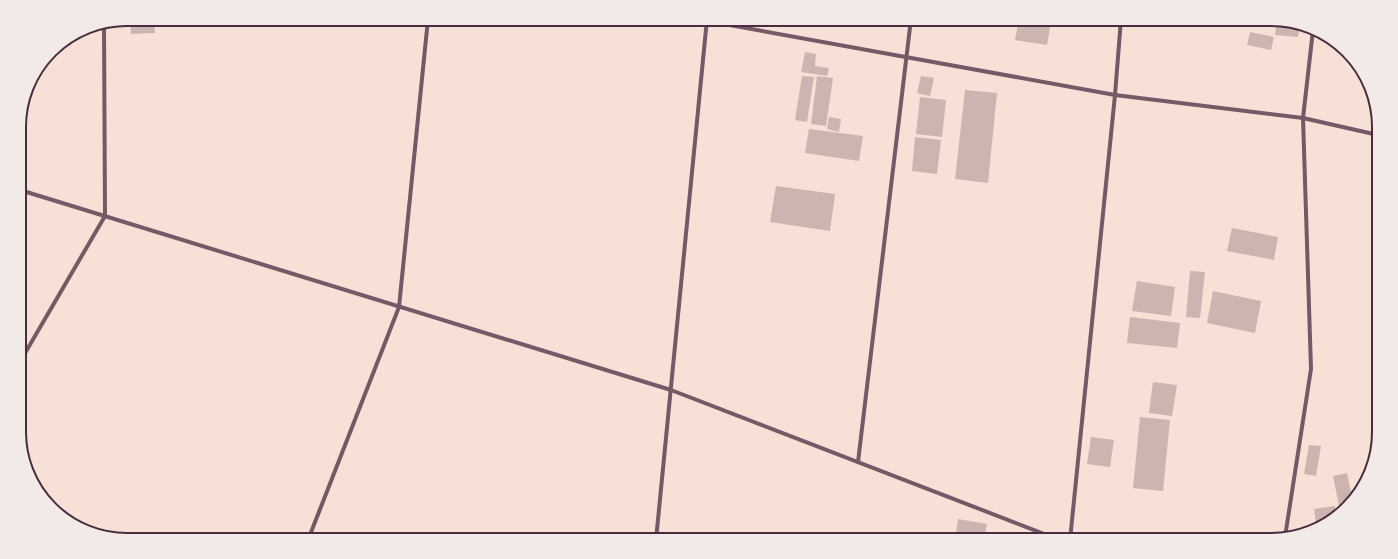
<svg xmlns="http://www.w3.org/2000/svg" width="1398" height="559" font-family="'Titillium Web',sans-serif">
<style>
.building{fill:#ccb4b1}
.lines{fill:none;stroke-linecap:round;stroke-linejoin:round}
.minor{stroke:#755966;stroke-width:4}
.rim{fill:none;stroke:#4a2c40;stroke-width:2}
</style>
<rect width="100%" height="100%" fill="#f7e1d7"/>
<g class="building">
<polygon points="130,19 154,19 155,33 131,34"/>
<polygon points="223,19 253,19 253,22 223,23"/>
<polygon points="1019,19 1051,21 1047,45 1015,40"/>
<polygon points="1277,20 1300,24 1298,37 1275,35"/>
<polygon points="1250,32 1274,37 1271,50 1247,45"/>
<polygon points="805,52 816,54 815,66 829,68 827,76 801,72"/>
<polygon points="802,76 814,77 807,122 795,120"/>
<polygon points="817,76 833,78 826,126 811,124"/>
<polygon points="921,76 934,78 930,96 917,93"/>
<polygon points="965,90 997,93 988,183 955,179"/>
<polygon points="920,97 946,100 942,137 916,134"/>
<polygon points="829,117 841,119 839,132 827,129"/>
<polygon points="809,129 863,136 859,161 805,153"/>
<polygon points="915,137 941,140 937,174 912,171"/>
<polygon points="776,186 835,194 830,231 770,222"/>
<polygon points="1232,228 1278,237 1274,260 1227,251"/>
<polygon points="1190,271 1205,272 1200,318 1186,317"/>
<polygon points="1137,281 1175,287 1171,316 1132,311"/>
<polygon points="1213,291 1261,301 1255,333 1207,323"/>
<polygon points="1130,317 1180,323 1177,348 1127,343"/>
<polygon points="1153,382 1177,385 1172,416 1149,413"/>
<polygon points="1140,417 1170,420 1163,491 1133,488"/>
<polygon points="1091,437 1114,440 1110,467 1087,464"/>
<polygon points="1309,445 1321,446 1316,476 1304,474"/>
<polygon points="1347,473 1352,497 1346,505 1339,506 1333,476"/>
<polygon points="1335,506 1336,518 1316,523 1314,509"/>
<polygon points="958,519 987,524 984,540 955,540"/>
<polygon points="991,535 1013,539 1013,540 990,540"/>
</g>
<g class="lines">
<g class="minor">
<polyline points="707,21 1115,95 1303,118 1378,135"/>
<polyline points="20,190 671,390 1060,540"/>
<polyline points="21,360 105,216 104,24"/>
<polyline points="858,462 911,19"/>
<polyline points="1285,537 1311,369 1303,118 1313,30"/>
<polyline points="308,540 399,307 428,19"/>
<polyline points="656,540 707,19"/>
<polyline points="1070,540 1115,95 1121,19"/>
</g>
</g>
<path d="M0 0H1398V559H0ZM127 26H1271A101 101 0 0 1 1372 127V432A101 101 0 0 1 1271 533H127A101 101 0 0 1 26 432V127A101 101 0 0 1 127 26Z" fill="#f1eae7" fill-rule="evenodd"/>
<path class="rim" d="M127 26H1271A101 101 0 0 1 1372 127V432A101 101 0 0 1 1271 533H127A101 101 0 0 1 26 432V127A101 101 0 0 1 127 26Z"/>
</svg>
